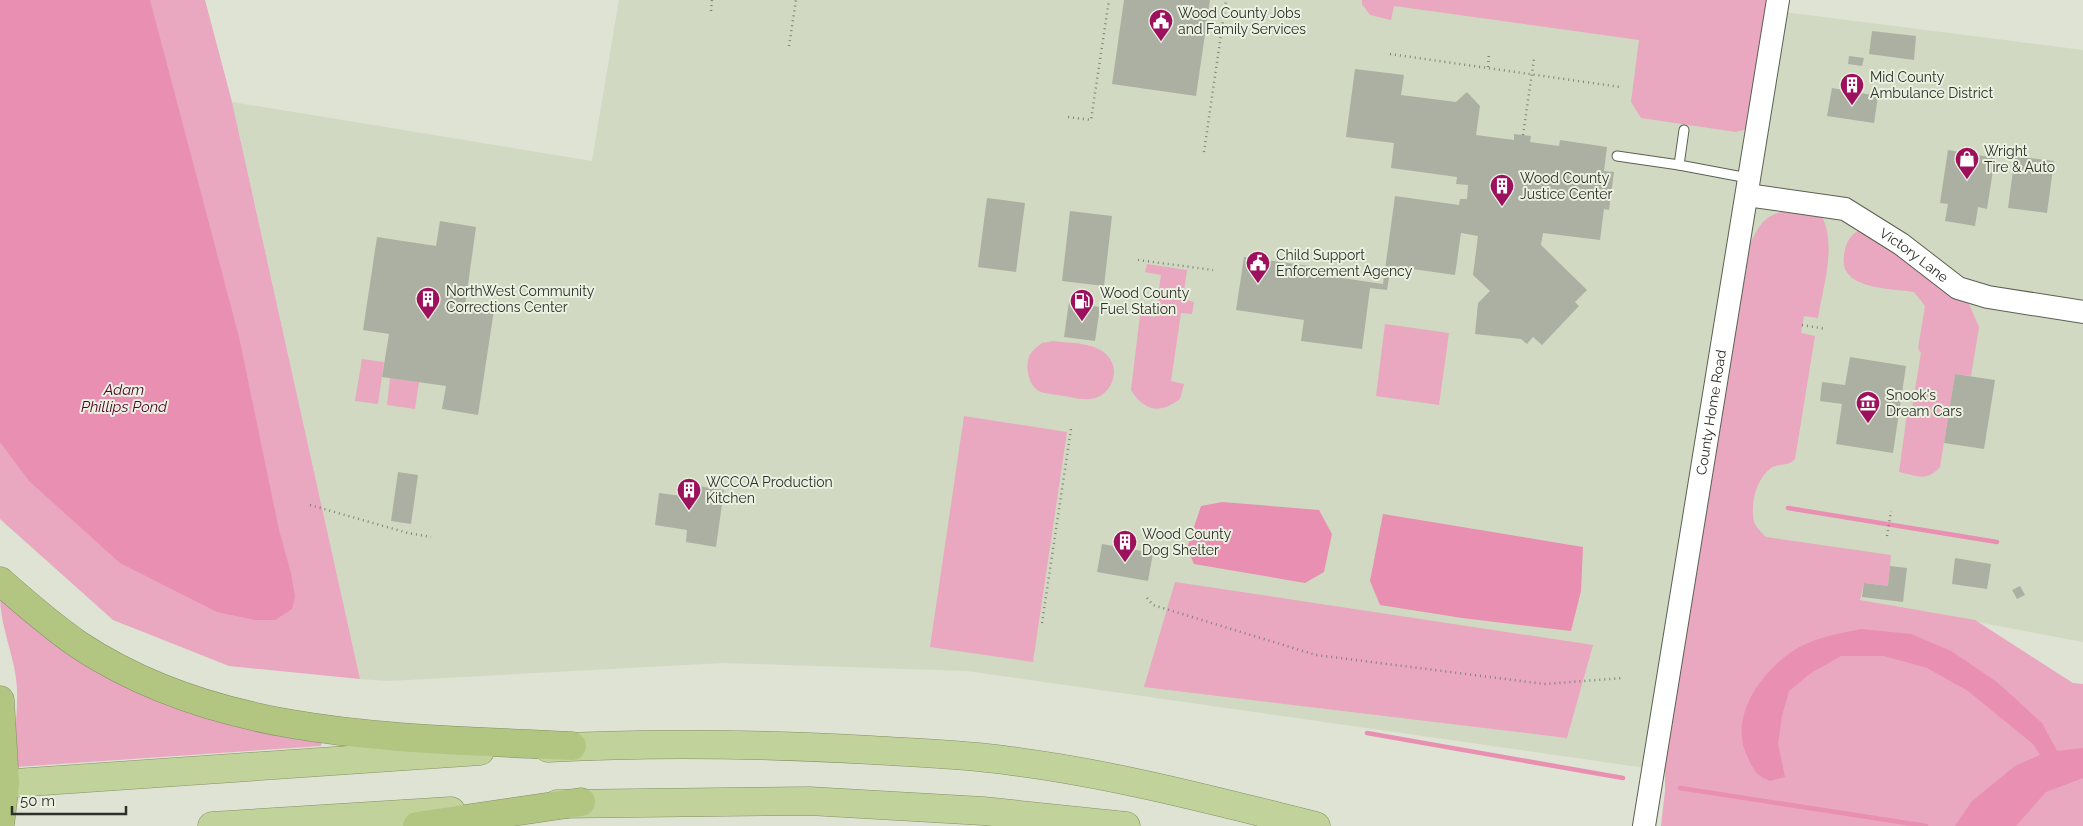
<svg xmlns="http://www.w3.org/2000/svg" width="2083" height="826" font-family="Raleway,sans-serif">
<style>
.built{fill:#d1d9c2}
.green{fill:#e9a7c0}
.water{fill:#e98fb2}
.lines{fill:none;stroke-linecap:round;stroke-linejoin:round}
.stream{stroke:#e98fb2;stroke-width:4.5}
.building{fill:#acb0a2}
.service-casing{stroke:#5b6052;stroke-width:11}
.tertiary-casing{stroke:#5b6052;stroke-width:24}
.trunk-casing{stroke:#839163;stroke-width:29}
.motorway-casing{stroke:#839163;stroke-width:29}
.path{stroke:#7f8278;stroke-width:2.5;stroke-dasharray:1 4;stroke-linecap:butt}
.service{stroke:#fff;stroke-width:9}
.tertiary{stroke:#fff;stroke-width:22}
.trunk{stroke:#c2d29b;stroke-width:28}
.motorway{stroke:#b2c682;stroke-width:28}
.labels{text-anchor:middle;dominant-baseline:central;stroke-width:4;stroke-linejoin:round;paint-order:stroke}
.poi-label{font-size:14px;fill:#2d2f29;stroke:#ebf1e1;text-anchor:start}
.street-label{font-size:14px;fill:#2d2f29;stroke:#ebf1e1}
.water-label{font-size:15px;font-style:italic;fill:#51002c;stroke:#ebf1e1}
</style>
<rect width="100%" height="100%" fill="#dee3d4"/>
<polygon class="built" points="619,0 1778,0 1776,11 2083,50 2083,642 1860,600 1691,766 1653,769 967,671 723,663 389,681 360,679 232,102 592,161"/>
<g class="green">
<polygon points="0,0 205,0 232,102 360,679 229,666 113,620 0,519"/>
<polygon points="1362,0 1768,0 1747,129 1736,132 1641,118 1631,102 1639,40 1394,6 1391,20 1370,15 1362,4"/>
<path d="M1789,210l31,3c18,30 3,73 -2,105l-14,-2 -3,17 14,3 -20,123c-7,8 -17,4 -24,9 -15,11 -21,36 -17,54 2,5 8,11 12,15l125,18 -3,31 -24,-3 -4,17 115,20 98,63 10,1v142h-422l4,-35v-35l82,-507c14,-24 13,-33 42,-39z"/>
<path d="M1862,228l107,76 10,23 -8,49 -16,-2 -15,93c-13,15 -23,9 -41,5l9,-65 4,1 9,-55 -3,-5 7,-42 -11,-14c-24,-4 -75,-2 -70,-36 2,-14 5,-20 18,-28z"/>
<path d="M1147,264l40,6 -4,29 11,3 -2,12 -11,-1 -10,68 13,3 -4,15c-20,15 -35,13 -49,-9l9,-75 15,2 6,-42 -16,-3z"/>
<polygon points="1385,324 1449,333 1439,405 1376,396"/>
<path d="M1053,341c20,3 52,0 60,24 2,7 1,14 -3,21 -12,20 -33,12 -52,9 -5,-1 -14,-1 -19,-4 -10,-5 -14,-24 -10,-34 2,-6 9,-11 13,-14z"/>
<polygon points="362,359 384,362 378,404 355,401"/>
<polygon points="390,378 419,382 415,409 387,405"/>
<polygon points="964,416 1067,432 1033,662 930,647"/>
<polygon points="1175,582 1593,645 1567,738 1144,687"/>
<path d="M0,596l41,34 281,112 -1,4 -305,21c-4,-30 4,-59 0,-89 -4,-28 -16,-54 -16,-82z"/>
</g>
<g class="water">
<polygon points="0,0 150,0 239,337 279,530 291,573 295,597 292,609 275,620 255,620 217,612 120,563 29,481 0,442"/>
<polygon points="1222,502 1319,510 1332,534 1324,572 1305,583 1194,564 1187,548 1201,506"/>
<polygon points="1383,514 1583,547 1581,591 1571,631 1462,618 1380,605 1370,581"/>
<path d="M1861,629l50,5 40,17 46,31 45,41 15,28 26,-3v30l-37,14 -30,34h-61l17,-25 43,-35 25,-11 -7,-11 -65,-53 -41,-23 -43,-12h-43l-30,17 -22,18 -7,25 -4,28 7,33 -15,4c-14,-6 -15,-9 -22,-23 -19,-37 8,-79 38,-102 21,-17 50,-22 75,-27z"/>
</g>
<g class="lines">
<g class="stream">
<polyline points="1788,508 1997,542"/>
<polyline points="1367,733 1623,778"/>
<polyline points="1680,788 1926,826"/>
</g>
</g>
<g class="building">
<polygon points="1124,0 1210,0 1196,96 1112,84"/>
<polygon points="1872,31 1916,36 1914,60 1869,54"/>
<polygon points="1849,56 1864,58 1862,66 1848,64"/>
<polygon points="1355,69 1404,75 1401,95 1456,102 1467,92 1480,106 1476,135 1514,140 1514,134 1531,136 1530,142 1559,146 1560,140 1607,147 1604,171 1614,172 1609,210 1604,209 1600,240 1543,233 1541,245 1587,290 1575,302 1579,306 1542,345 1533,337 1527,344 1521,339 1475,334 1478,303 1490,291 1473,275 1478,236 1461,233 1455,275 1391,266 1387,290 1370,288 1362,349 1301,341 1304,320 1236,310 1244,257 1309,266 1308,273 1383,284 1395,196 1459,205 1460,199 1467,199 1468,185 1456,184 1457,177 1391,168 1394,143 1346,137"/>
<polygon points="1832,88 1878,96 1874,123 1827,116"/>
<polygon points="1948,150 1995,158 1987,209 1978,207 1975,226 1945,221 1948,204 1940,203"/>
<polygon points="2015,156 2054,161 2047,213 2008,208"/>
<polygon points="987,198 1025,203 1016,272 978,267"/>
<polygon points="1070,211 1112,216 1104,286 1062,281"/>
<polygon points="440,221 476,227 465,306 494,310 478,415 442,409 446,386 382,377 389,334 363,330 377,237 436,246"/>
<polygon points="1069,302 1100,307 1095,341 1064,337"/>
<polygon points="1850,357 1906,366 1893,453 1836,444 1842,404 1820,401 1822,382 1845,385"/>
<polygon points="1955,374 1995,380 1984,449 1944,443"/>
<polygon points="398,472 418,475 411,524 391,521"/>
<polygon points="692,485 724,490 716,547 686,542 687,530 655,525 659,493 690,497"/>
<polygon points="1102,544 1153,553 1148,581 1097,572"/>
<polygon points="1955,558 1991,564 1987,589 1952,584"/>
<polygon points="1890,566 1907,568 1903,602 1862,597 1864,583 1888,586"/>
<polygon points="2020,586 2025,595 2017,599 2012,590"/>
</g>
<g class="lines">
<defs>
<g id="service">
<polyline points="1684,130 1679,165 1748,178"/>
<polyline points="1617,156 1679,165"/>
</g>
<g id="tertiary">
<path id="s1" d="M1747,195l98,14 56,35 57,44 30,9 95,15"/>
<path id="s2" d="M1644,826l134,-826"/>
</g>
<g id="trunk">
<path d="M548,748c107,-6 216,-4 323,2 47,3 94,4 140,11 103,13 204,40 305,65"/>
<polyline points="0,784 480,751"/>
<polyline points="557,804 809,801 983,811 1126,826"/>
<polyline points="212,826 451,811"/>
</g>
<g id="motorway">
<path d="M0,581c25,22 51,45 79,64 145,96 327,92 493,101"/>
<polyline points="0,700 5,784 0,825"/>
<polyline points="417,826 581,802"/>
</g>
</defs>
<use href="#service" class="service-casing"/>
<use href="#tertiary" class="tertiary-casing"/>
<use href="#trunk" class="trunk-casing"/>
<use href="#motorway" class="motorway-casing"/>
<g class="path">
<polyline points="711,11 712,0"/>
<polyline points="789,46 796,0"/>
<polyline points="1390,54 1620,87"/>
<polyline points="1488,67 1489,53"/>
<polyline points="1068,117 1091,120 1109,0"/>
<polyline points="1523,135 1534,59"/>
<polyline points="1204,152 1226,0"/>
<polyline points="1138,260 1213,270"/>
<polyline points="1802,325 1826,329"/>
<polyline points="310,505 408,533 431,537"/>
<polyline points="1887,536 1891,511"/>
<polyline points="1147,598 1153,605 1316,655 1545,684 1623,678"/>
<polyline points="1042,623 1071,429"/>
</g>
<use href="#service" class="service"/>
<use href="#tertiary" class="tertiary"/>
<use href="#trunk" class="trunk"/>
<use href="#motorway" class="motorway"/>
</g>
<defs>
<symbol id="civic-pin" viewBox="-11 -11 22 30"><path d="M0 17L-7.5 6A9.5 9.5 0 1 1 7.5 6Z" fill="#9d105d" stroke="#ebf1e1"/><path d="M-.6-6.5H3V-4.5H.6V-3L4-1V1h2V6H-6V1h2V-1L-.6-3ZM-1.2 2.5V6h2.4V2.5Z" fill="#fff"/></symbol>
<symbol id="building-pin" viewBox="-11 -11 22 30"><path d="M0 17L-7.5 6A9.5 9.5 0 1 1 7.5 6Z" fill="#9d105d" stroke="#ebf1e1"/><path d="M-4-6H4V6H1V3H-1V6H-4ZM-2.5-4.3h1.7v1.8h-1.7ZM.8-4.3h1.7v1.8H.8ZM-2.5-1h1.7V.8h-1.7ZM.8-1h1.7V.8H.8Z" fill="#fff"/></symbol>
<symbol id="shop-pin" viewBox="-11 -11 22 30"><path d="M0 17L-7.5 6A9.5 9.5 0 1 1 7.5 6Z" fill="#9d105d" stroke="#ebf1e1"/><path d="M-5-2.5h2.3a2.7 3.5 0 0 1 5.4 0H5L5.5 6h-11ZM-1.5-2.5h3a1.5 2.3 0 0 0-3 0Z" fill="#fff"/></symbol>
<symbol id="fuel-pin" viewBox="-11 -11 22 30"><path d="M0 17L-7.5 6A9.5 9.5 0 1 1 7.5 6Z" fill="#9d105d" stroke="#ebf1e1"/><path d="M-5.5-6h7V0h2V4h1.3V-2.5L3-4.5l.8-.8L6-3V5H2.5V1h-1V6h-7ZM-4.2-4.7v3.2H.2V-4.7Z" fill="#fff"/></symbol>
<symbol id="museum-pin" viewBox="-11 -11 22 30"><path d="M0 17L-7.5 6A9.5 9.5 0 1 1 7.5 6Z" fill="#9d105d" stroke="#ebf1e1"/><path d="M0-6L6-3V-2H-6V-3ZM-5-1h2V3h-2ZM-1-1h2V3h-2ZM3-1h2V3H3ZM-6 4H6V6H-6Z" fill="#fff"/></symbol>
</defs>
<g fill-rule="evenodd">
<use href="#civic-pin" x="1147" y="7" width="28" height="38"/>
<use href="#building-pin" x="1838" y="71" width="28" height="38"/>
<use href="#shop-pin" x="1953" y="145" width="28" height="38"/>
<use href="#building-pin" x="1488" y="172" width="28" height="38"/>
<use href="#civic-pin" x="1244" y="249" width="28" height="38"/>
<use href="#building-pin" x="414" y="285" width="28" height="38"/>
<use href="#fuel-pin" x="1068" y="287" width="28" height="38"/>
<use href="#museum-pin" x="1854" y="389" width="28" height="38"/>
<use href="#building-pin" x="675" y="476" width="28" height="38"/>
<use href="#building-pin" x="1111" y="528" width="28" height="38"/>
</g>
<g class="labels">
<g class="poi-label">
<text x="1178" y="13">Wood County Jobs<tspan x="1178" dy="16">and Family Services</tspan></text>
<text x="1870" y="77">Mid County<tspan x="1870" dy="16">Ambulance District</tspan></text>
<text x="1984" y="151">Wright<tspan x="1984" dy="16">Tire &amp; Auto</tspan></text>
<text x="1520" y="178">Wood County<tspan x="1520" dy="16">Justice Center</tspan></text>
<text x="1276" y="255">Child Support<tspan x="1276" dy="16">Enforcement Agency</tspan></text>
<text x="446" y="291">NorthWest Community<tspan x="446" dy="16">Corrections Center</tspan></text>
<text x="1100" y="293">Wood County<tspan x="1100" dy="16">Fuel Station</tspan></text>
<text x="1886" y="395">Snook's<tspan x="1886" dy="16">Dream Cars</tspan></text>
<text x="706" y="482">WCCOA Production<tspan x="706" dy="16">Kitchen</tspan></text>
<text x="1142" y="534">Wood County<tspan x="1142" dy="16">Dog Shelter</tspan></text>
</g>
<g class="street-label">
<text stroke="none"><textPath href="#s1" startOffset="182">Victory Lane</textPath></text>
<text stroke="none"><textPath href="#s2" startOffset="419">County Home Road</textPath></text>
</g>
<g class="water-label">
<text x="124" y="390">Adam<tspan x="124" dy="17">Phillips Pond</tspan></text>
</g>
</g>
<path d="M12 806v8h114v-8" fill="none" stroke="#2d2f29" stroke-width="2.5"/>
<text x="20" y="806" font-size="15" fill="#2d2f29" stroke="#ebf1e1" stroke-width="4" paint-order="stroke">50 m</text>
</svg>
